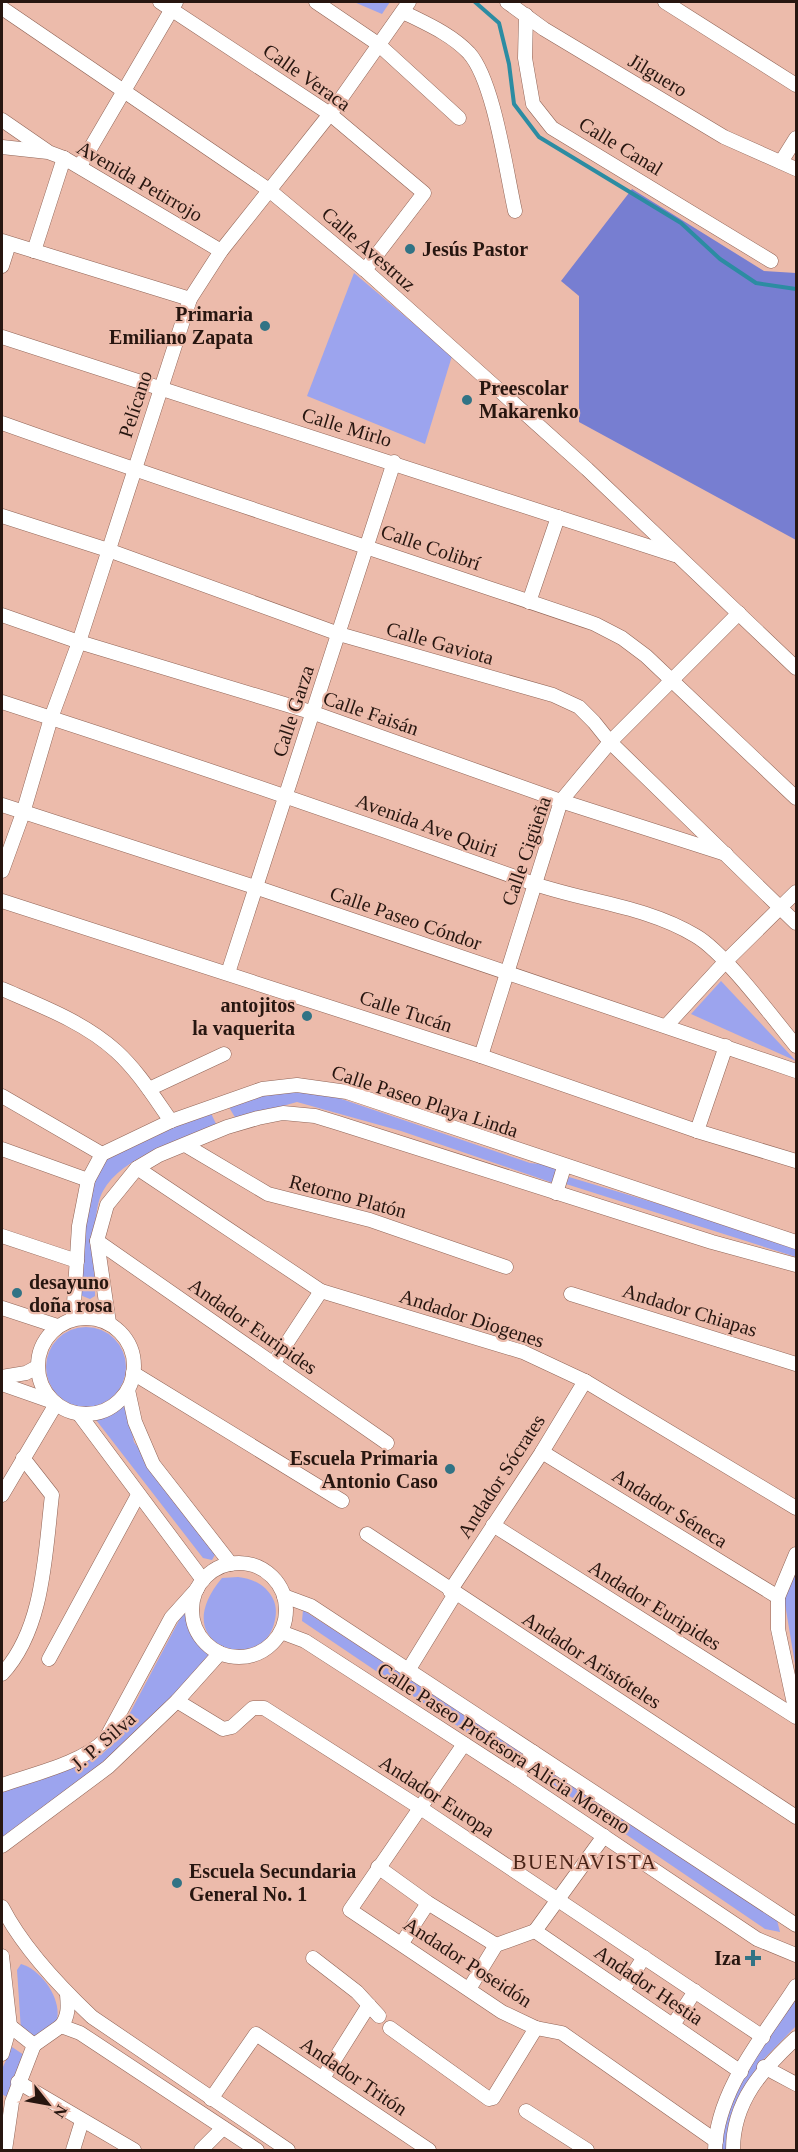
<svg xmlns="http://www.w3.org/2000/svg" width="798" height="2152" font-family="Georgia,serif">
<style>
.green{fill:#9ca4ee}
.forest{fill:#777ed1}
.lines{fill:none;stroke-linecap:round;stroke-linejoin:round}
.stream{stroke:#2c8ca2;stroke-width:4}
.minor-casing{stroke:#906456;stroke-width:15}
.minor{stroke:#fff;stroke-width:14}
.poi-dot{fill:#317385;stroke:#ecbbab;stroke-width:2}
.labels{text-anchor:middle;dominant-baseline:central;stroke-width:4.5;stroke-linejoin:round;paint-order:stroke}
.street-label{font-size:20px;fill:#271610;stroke:#ecbbab}
.poi-label{font-size:20px;font-weight:bold;fill:#271610;stroke:#ecbbab;text-anchor:start}
.neighbourhood-label{font-size:21px;letter-spacing:1.5px;fill:#492317;stroke:#ecbbab}
</style>
<rect width="100%" height="100%" fill="#ecbbab"/>
<g class="green">
<polygon points="354,2 390,2 382,14"/>
<polygon points="354,273 452,356 425,444 307,396"/>
<polygon points="721,981 796,1061 691,1014"/>
<polygon points="284,1089 321,1092 530,1163 558,1166 553,1183 401,1131 297,1102 236,1119 227,1104"/>
<path d="M209,1109l8,17c-35,14 -95,30 -114,65 -12,20 -8,80 -8,105l-5,3 -10,-4 1,-72 18,-60z"/>
<polygon points="569,1177 796,1245 796,1257 566,1184"/>
<circle cx="86" cy="1367" r="40"/>
<polygon points="125,1399 134,1442 216,1553 212,1560 203,1558 93,1416 103,1413"/>
<polygon points="796,1560 796,1670 784,1598"/>
<path d="M238,1577c16,2 29,8 36,24 3,8 2,16 0,23 -13,50 -110,23 -52,-46z"/>
<polygon points="303,1610 523,1752 520,1761 515,1765 302,1621"/>
<polygon points="184,1611 197,1643 210,1657 128,1747 2,1839 2,1792 103,1753 114,1743"/>
<polygon points="549,1768 777,1920 780,1932 765,1929 543,1778 542,1773"/>
<path d="M21,1964c32,9 60,72 7,74l-7,-8 -4,-60z"/>
<polygon points="796,1992 796,2026 760,2063 741,2094 728,2150 718,2150 732,2090"/>
<polygon points="12,2047 24,2055 8,2098 2,2094 2,2069"/>
</g>
<polygon class="forest" points="632,189 764,271 796,273 796,540 579,422 579,296 561,281"/>
<g class="lines">
<polyline class="stream" points="475,2 499,23 509,64 514,104 539,137 681,223 720,259 756,283 796,289"/>
<defs>
<g id="minor">
<polyline points="160,2 330,114 424,193 365,270"/>
<polyline points="316,2 378,44 459,118"/>
<polyline points="507,2 544,29 724,137 796,169"/>
<polyline points="665,2 796,85"/>
<polyline points="2,8 269,190 365,270 587,469 796,668"/>
<path d="M403,12c24,12 48,22 66,41 25,28 37,118 46,158"/>
<polyline points="526,15 525,58 533,104 552,128 771,261"/>
<polyline points="2,120 47,151"/>
<polyline points="2,147 48,152 64,158 221,251"/>
<polyline points="781,162 796,138"/>
<polyline points="80,166 176,2"/>
<polyline points="2,241 190,299"/>
<polyline points="34,251 64,158"/>
<polyline points="2,266 9,244"/>
<polyline points="2,337 675,555"/>
<path d="M2,423c196,70 395,133 593,201l27,14 24,18 150,142"/>
<polyline points="2,516 108,550 339,634 553,695 579,707 594,722 610,742 796,923"/>
<polyline points="529,602 558,517"/>
<polyline points="2,615 79,642 314,713 561,801 726,854"/>
<path d="M2,702c176,57 352,117 527,180 55,20 116,23 167,54 29,17 77,82 100,110"/>
<polyline points="2,805 258,888 796,1071"/>
<polyline points="2,871 23,813 51,718 79,642 190,299 221,251 330,114 409,2"/>
<polyline points="2,901 481,1056 697,1131 796,1161"/>
<polyline points="228,973 394,462"/>
<path d="M2,989c39,17 82,33 114,62 22,20 38,46 55,70"/>
<polyline points="667,1025 725,962 796,892"/>
<polyline points="481,1056 561,801 610,742 739,613"/>
<polyline points="149,1089 224,1054"/>
<polyline points="2,1096 102,1154"/>
<polyline points="697,1131 726,1046"/>
<polyline points="187,1146 268,1194 370,1220 506,1267"/>
<polyline points="2,1149 88,1180"/>
<polyline points="137,1168 321,1291 523,1352 585,1381 796,1508"/>
<polyline points="556,1193 564,1167"/>
<polyline points="2,1236 77,1261"/>
<polyline points="97,1241 387,1443"/>
<polyline points="571,1294 796,1364"/>
<polyline points="2,1308 57,1326"/>
<circle cx="86" cy="1366" r="48"/>
<polyline points="73,1319 79,1226 88,1180 102,1154 171,1121 262,1089 297,1085 347,1092 796,1242"/>
<polyline points="109,1323 97,1241 107,1205 137,1168 159,1155 227,1127 258,1118 283,1113 315,1116 338,1123 712,1242 796,1265"/>
<polyline points="273,1364 321,1291"/>
<polyline points="133,1373 342,1501"/>
<polyline points="2,1377 26,1373 37,1367"/>
<polyline points="2,1384 53,1402"/>
<polyline points="128,1390 135,1422 153,1464 231,1564"/>
<polyline points="79,1414 203,1580"/>
<polyline points="542,1452 778,1597"/>
<polyline points="2,1495 56,1404"/>
<polyline points="493,1525 796,1717"/>
<polyline points="367,1534 796,1817"/>
<polyline points="796,1554 778,1597 778,1629 796,1713"/>
<circle cx="239" cy="1610" r="47"/>
<polyline points="450,1591 542,1452 585,1381"/>
<polyline points="284,1596 311,1606 796,1925"/>
<polyline points="281,1632 305,1641 517,1778 757,1939 796,1955"/>
<polyline points="49,1659 138,1495"/>
<polyline points="409,1669 455,1594"/>
<path d="M2,1674c42,-45 43,-120 50,-179l-29,-37"/>
<polyline points="177,1701 223,1729 232,1727 253,1708 264,1708 419,1807 763,2037"/>
<polyline points="464,1744 350,1910 502,2012 536,2028 562,2033 716,2141"/>
<polyline points="517,1778 533,1752"/>
<path d="M2,1785c31,-11 80,-22 103,-45l66,-122 26,-29"/>
<polyline points="2,1846 108,1767 177,1701 220,1653"/>
<polyline points="378,1867 428,1903 496,1945 535,1931"/>
<path d="M2,1907c21,41 56,78 90,110l196,133"/>
<polyline points="535,1931 741,2072"/>
<polyline points="535,1931 604,1836"/>
<polyline points="402,1943 428,1903"/>
<polyline points="2,1956 10,2026 2,2054"/>
<polyline points="313,1958 357,1992 379,2016"/>
<polyline points="469,1989 496,1945"/>
<polyline points="623,1990 644,1957"/>
<polyline points="673,2025 695,1991"/>
<polyline points="10,2026 34,2045"/>
<path d="M61,2026c8,-10 7,-20 6,-32"/>
<polyline points="390,2028 489,2099 493,2098 536,2028"/>
<polyline points="34,2045 61,2026 80,2033 257,2150"/>
<polyline points="764,2067 796,2084"/>
<polyline points="323,2078 369,2005"/>
<polyline points="18,2082 134,2150"/>
<polyline points="211,2099 256,2034 429,2150"/>
<polyline points="526,2111 587,2150"/>
<polyline points="5,2150 12,2102 34,2045"/>
<polyline points="73,2150 82,2121"/>
<polyline points="201,2150 223,2128"/>
<path d="M715,2150c2,-61 49,-114 81,-164"/>
<path d="M733,2150c0,-49 29,-80 63,-112"/>
</g>
</defs>
<use href="#minor" class="minor-casing"/>
<use href="#minor" class="minor"/>
</g>
<g class="poi-dot">
<circle cx="410" cy="249" r="6"/>
<circle cx="265" cy="326" r="6"/>
<circle cx="467" cy="400" r="6"/>
<circle cx="307" cy="1016" r="6"/>
<circle cx="17" cy="1293" r="6"/>
<circle cx="450" cy="1469" r="6"/>
<circle cx="177" cy="1883" r="6"/>
<path d="M750 1949h6v6h6v6h-6v6h-6v-6h-6v-6h6z"/>
</g>
<g class="labels">
<g class="street-label">
<text transform="translate(658 75) rotate(31)">Jilguero</text>
<text transform="translate(307 77) rotate(35)">Calle Veraca</text>
<text transform="translate(621 146) rotate(31)">Calle Canal</text>
<text transform="translate(140 181) rotate(30)">Avenida Petirrojo</text>
<text transform="translate(369 249) rotate(41)">Calle Avestruz</text>
<text transform="translate(135 404) rotate(-72)">Pelícano</text>
<text transform="translate(347 427) rotate(17)">Calle Mirlo</text>
<text transform="translate(431 547) rotate(19)">Calle Colibrí</text>
<text transform="translate(440 643) rotate(16)">Calle Gaviota</text>
<text transform="translate(293 711) rotate(-72)">Calle Garza</text>
<text transform="translate(371 713) rotate(19)">Calle Faisán</text>
<text transform="translate(427 825) rotate(20)">Avenida Ave Quiri</text>
<text transform="translate(526 851) rotate(-71)">Calle Cigüeña</text>
<text transform="translate(406 918) rotate(19)">Calle Paseo Cóndor</text>
<text transform="translate(406 1011) rotate(18)">Calle Tucán</text>
<text transform="translate(425 1101) rotate(18)">Calle Paseo Playa Linda</text>
<text transform="translate(348 1196) rotate(15)">Retorno Platón</text>
<text transform="translate(690 1310) rotate(17)">Andador Chiapas</text>
<text transform="translate(472 1318) rotate(18)">Andador Diogenes</text>
<text transform="translate(253 1326) rotate(35)">Andador Euripides</text>
<text transform="translate(501 1476) rotate(-57)">Andador Sócrates</text>
<text transform="translate(670 1508) rotate(32)">Andador Séneca</text>
<text transform="translate(655 1605) rotate(32)">Andador Euripides</text>
<text transform="translate(592 1660) rotate(33)">Andador Aristóteles</text>
<text transform="translate(103 1741) rotate(-41)">J. P. Silva</text>
<text transform="translate(504 1748) rotate(33)">Calle Paseo Profesora Alicia Moreno</text>
<text transform="translate(437 1796) rotate(33)">Andador Europa</text>
<text transform="translate(468 1962) rotate(33)">Andador Poseidón</text>
<text transform="translate(649 1985) rotate(34)">Andador Hestia</text>
<text transform="translate(354 2076) rotate(34)">Andador Tritón</text>
</g>
<g class="poi-label">
<text x="422" y="249">Jesús Pastor</text>
<text x="253" y="314" text-anchor="end">Primaria<tspan x="253" dy="23">Emiliano Zapata</tspan></text>
<text x="479" y="388">Preescolar<tspan x="479" dy="23">Makarenko</tspan></text>
<text x="295" y="1005" text-anchor="end">antojitos<tspan x="295" dy="23">la vaquerita</tspan></text>
<text x="29" y="1282">desayuno<tspan x="29" dy="23">doña rosa</tspan></text>
<text x="438" y="1458" text-anchor="end">Escuela Primaria<tspan x="438" dy="23">Antonio Caso</tspan></text>
<text x="189" y="1871">Escuela Secundaria<tspan x="189" dy="23">General No. 1</tspan></text>
<text x="741" y="1958" text-anchor="end">Iza</text>
</g>
<g class="neighbourhood-label">
<text x="585" y="1862">BUENAVISTA</text>
</g>
</g>
<rect width="798" height="2152" fill="none" stroke="#271610" stroke-width="6"/>
<g transform="translate(48 2104) rotate(121)" stroke="#ecbbab" stroke-width="4.5" paint-order="stroke">
<path d="M0-4.5L10 22L0 15L-10 22Z" fill="#271610"/>
<text y="-9" font-size="16" font-weight="bold" text-anchor="middle" fill="#271610">N</text>
</g>
</svg>
